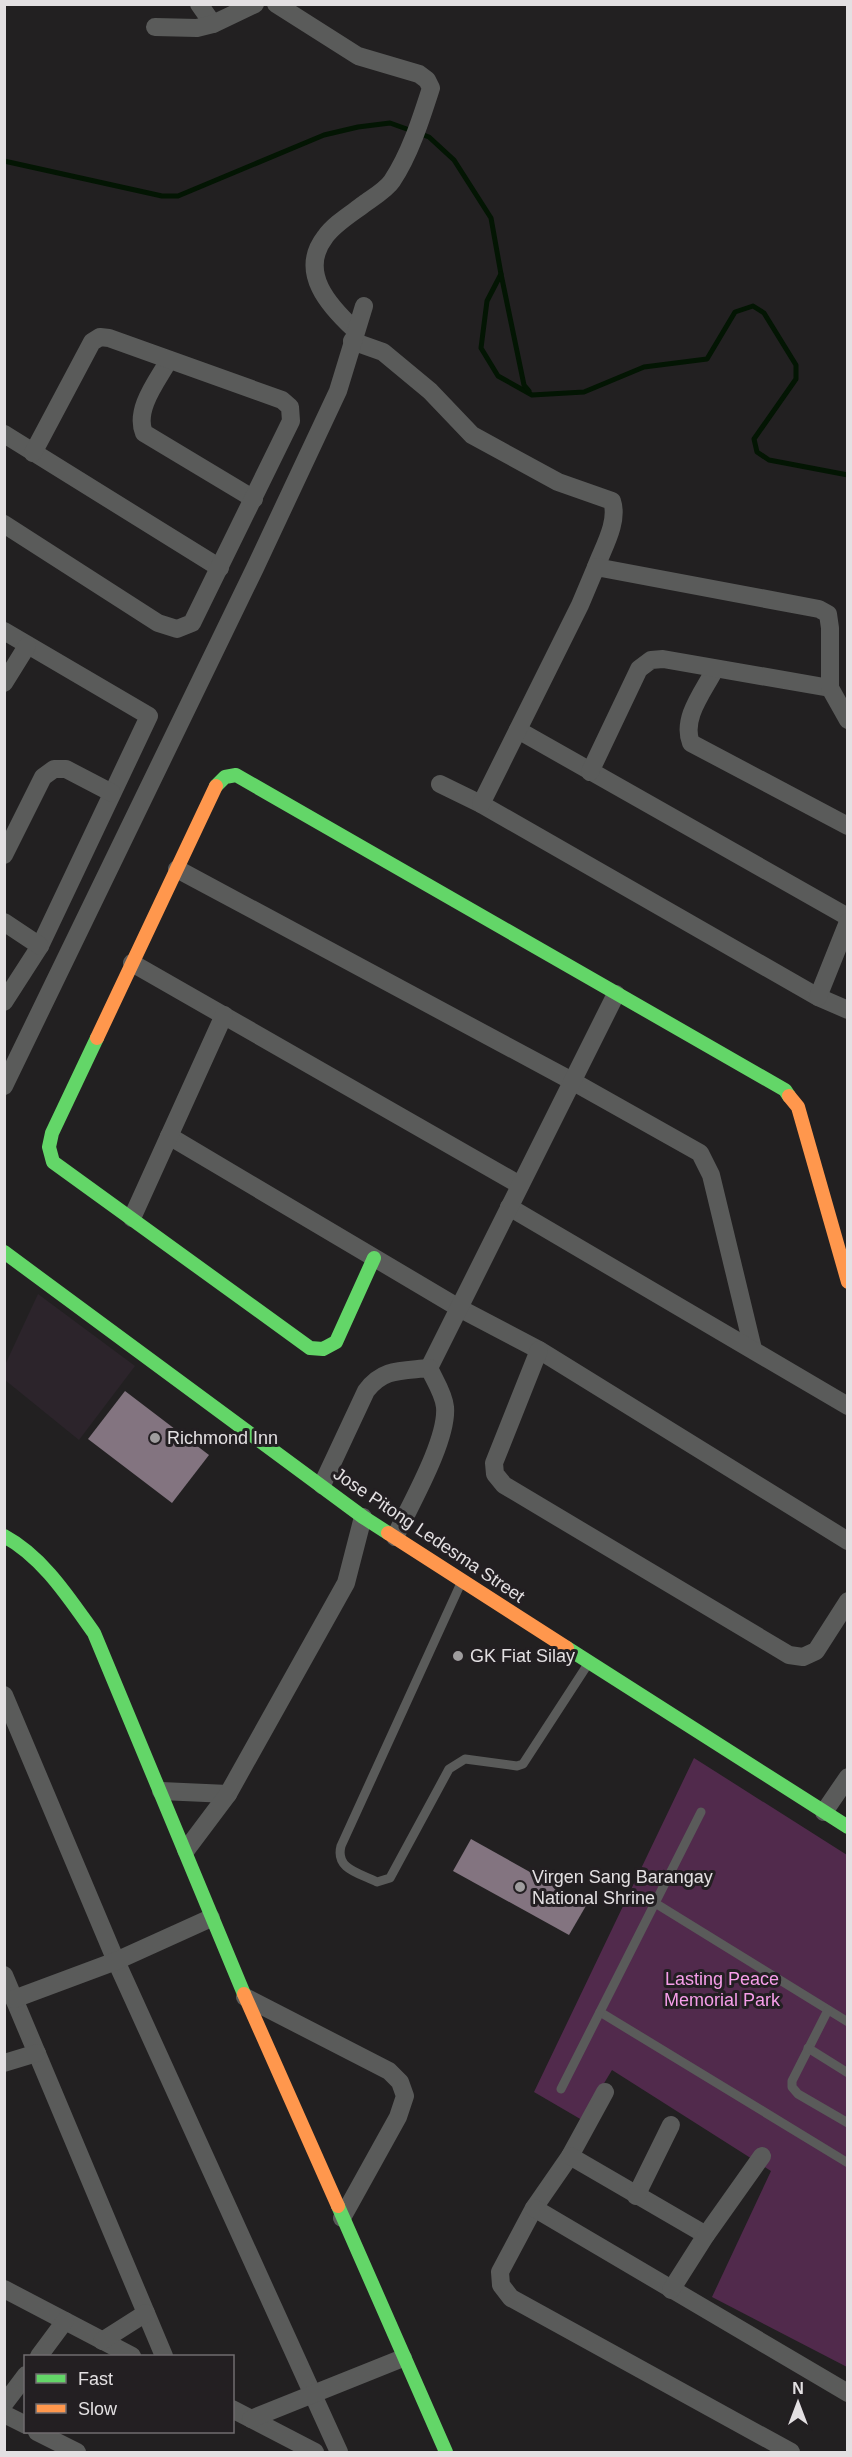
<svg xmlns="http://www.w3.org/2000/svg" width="852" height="2457" font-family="Helvetica,sans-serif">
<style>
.built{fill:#2c242b}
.green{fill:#512a4c}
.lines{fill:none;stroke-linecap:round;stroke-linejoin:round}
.stream{stroke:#031503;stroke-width:5}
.building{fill:#837480}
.lane{stroke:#5a5b5a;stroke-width:9}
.street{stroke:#5a5b5a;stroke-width:18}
.fast{stroke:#63d668;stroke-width:14}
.slow{stroke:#ff974d;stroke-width:14}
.poi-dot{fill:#9f9d9e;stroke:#231f22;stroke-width:2}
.labels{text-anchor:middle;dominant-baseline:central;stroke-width:6;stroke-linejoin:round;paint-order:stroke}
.poi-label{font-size:18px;fill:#e3e0e2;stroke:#231f22;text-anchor:start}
.street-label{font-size:18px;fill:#e3e0e2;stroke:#231f22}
.park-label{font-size:18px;fill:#f69ee9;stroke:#231f22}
</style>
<rect width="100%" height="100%" fill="#222021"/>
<polygon class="built" points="38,1294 135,1366 79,1440 5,1380 5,1365"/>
<polygon class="green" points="694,1758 847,1855 847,2367 712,2297 771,2171 612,2070 582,2120 534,2092"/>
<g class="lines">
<g class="stream">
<polyline points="4,161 162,196 178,196 324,135 358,127 390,123 429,137 454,160 491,218 501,274 487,301 481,348 498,376 532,395 584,392 644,367 707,359 735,312 753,306 764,313 796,365 796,379 754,439 757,452 769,460 848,475"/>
<polyline points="501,274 524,385 529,391"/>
</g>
</g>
<g class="building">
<polygon points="125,1391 209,1455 172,1503 88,1439"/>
<polygon points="471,1839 587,1904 569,1935 453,1871"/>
</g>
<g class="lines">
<g class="lane">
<path d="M461,1583l-120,263c-6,23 18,27 36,36l13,-4 59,-109 16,-10 52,7 6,-2 65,-100"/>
<polyline points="655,1903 848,2022"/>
<polyline points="828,2010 792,2081 792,2087 798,2094 848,2123"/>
<polyline points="600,2012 848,2163"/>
<polyline points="808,2048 848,2073"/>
<polyline points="561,2089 701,1812"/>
</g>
<g class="street">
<polyline points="199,4 213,24"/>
<path d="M276,4l82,52 61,18 8,6 4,8c-10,31 -21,66 -39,93 -6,9 -20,17 -28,23 -13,10 -30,20 -39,33 -27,35 4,69 30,93"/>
<polyline points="155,27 197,28 213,24 255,4"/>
<path d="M352,341l31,11 47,39 42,44 86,47 54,19c7,21 -9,47 -16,66"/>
<path d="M169,360c-11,20 -35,49 -25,73l110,66"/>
<polyline points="4,434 220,568"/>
<polyline points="4,524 158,623 177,629 192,623 291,421 290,407 282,400 109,338 100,337 92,342 33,453"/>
<polyline points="4,631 149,716 40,946 4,1002"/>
<path d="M715,669c-11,22 -34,49 -24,74l157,83"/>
<polyline points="4,683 27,646"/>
<polyline points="518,730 848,917"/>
<polyline points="590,772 639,669 651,660 663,659 830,688"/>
<polyline points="440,784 481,804 818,997 848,1010"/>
<polyline points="481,804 580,605 596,567 819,609 828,614 830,628 830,688 848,720"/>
<polyline points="4,855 43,777 54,769 66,769 112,793"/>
<polyline points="177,869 572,1081 700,1153 711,1175 753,1349"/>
<polyline points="4,922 40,946"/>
<polyline points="132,963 520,1185"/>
<polyline points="818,997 848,922"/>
<polyline points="4,1086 255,568 338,391 364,306"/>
<polyline points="169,1136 459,1308 539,1350 848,1541"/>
<polyline points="509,1207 848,1406"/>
<polyline points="132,1218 224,1015"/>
<polyline points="539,1350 494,1463 495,1474 504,1485 789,1655 803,1657 816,1651 848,1601"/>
<polyline points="429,1368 616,994"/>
<path d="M322,1485l44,-94c17,-23 36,-20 63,-23 5,11 15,26 16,39 3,33 -35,98 -50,130"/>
<polyline points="4,1695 116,1961 339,2452"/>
<polyline points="161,1791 228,1794"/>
<polyline points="824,1812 848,1777"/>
<polyline points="186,1850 228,1794 346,1583 363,1517"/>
<polyline points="4,1975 164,2356"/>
<polyline points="245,1997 389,2071 400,2082 405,2096 398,2117 342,2218"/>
<polyline points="14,1999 116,1961 211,1918"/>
<polyline points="4,2063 37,2053"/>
<polyline points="605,2092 570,2156 534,2208 500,2272 501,2285 511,2298 791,2452"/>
<polyline points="570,2156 706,2235"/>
<polyline points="636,2196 671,2125"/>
<polyline points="534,2208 848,2393"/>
<polyline points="4,2289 132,2356"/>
<polyline points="671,2290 706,2235 762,2156"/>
<polyline points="102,2341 146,2313"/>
<polyline points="39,2356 65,2321"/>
<polyline points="4,2404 26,2375"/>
<polyline points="232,2409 315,2452"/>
<polyline points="4,2414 26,2425"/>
<polyline points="251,2419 403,2358"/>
<polyline points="37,2432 77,2452"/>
</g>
<g class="fast">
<polyline points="216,786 225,777 236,775 785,1090 789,1096"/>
<polyline points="97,1038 52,1133 49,1147 53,1162 310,1348 323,1349 336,1342 374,1258"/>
<polyline points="4,1252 363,1517 388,1533"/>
<path d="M4,1536c39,21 65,62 90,97l150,361"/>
<polyline points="567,1648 848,1827"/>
<polyline points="338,2206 446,2452"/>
</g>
<g class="slow">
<polyline points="97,1038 216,786"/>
<polyline points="789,1096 798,1107 848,1282"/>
<polyline points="388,1533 567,1648"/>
<polyline points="244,1994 338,2206"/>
</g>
</g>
<g class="poi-dot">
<circle cx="155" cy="1438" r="6"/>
<circle cx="458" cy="1656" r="6"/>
<circle cx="520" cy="1887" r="6"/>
</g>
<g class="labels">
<g class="poi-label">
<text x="167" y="1438">Richmond Inn</text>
<text x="470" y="1656">GK Fiat Silay</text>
<text x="532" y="1877">Virgen Sang Barangay<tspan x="532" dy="21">National Shrine</tspan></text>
</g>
<g class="street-label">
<text transform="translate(429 1535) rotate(34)">Jose Pitong Ledesma Street</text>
</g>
<g class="park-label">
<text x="722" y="1979">Lasting Peace<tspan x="722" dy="21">Memorial Park</tspan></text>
</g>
</g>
<rect width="852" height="2457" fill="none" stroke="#e3e0e2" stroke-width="12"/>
<rect x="24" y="2355" width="210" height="78" fill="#231f22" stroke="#706c6f" stroke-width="1.5"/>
<rect x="36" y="2374" width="30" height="9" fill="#63d668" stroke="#706c6f" stroke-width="1.5"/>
<text x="78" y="2385" font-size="18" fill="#e3e0e2">Fast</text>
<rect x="36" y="2404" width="30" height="9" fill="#ff974d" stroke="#706c6f" stroke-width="1.5"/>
<text x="78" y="2415" font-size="18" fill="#e3e0e2">Slow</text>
<g transform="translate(798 2403)" stroke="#231f22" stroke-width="4.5" paint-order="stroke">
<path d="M0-4.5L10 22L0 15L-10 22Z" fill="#e3e0e2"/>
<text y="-9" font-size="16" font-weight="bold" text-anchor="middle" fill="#e3e0e2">N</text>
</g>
</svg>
